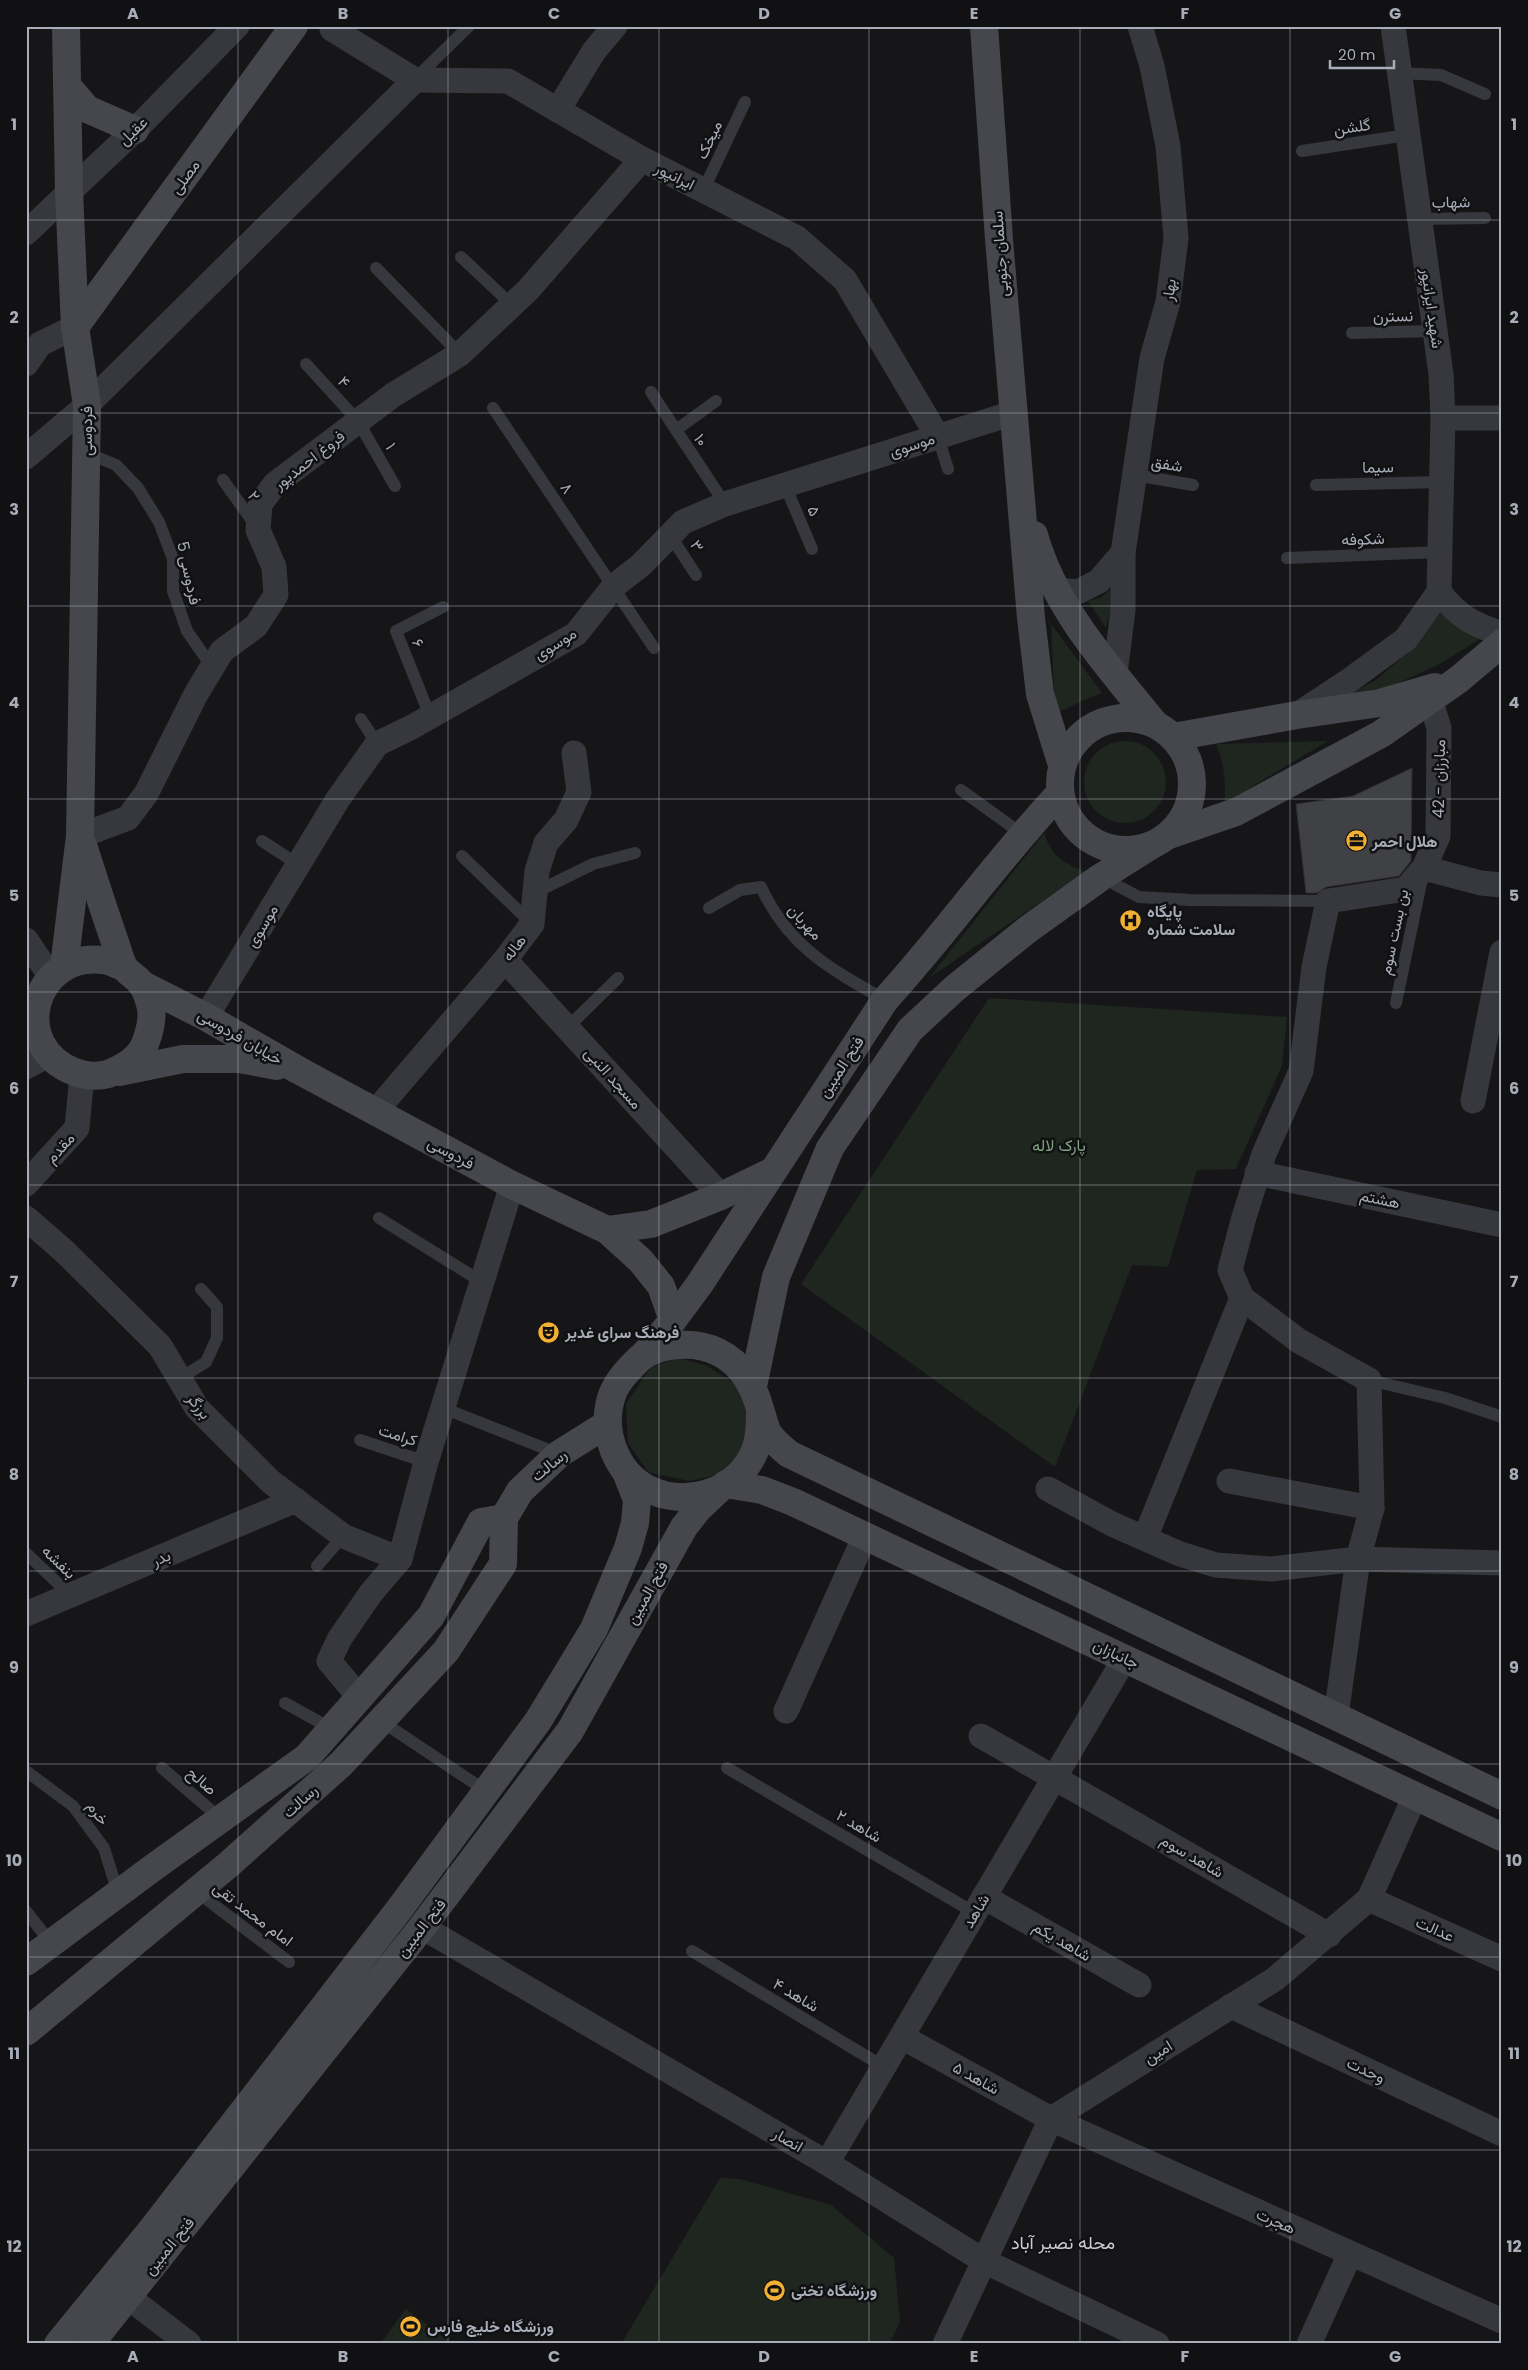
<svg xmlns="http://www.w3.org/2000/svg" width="1528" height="2370" font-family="Poppins,Vazirmatn,sans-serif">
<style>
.green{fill:#1e261f}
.building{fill:#404145;stroke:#303034}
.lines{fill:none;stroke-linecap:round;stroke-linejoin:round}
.lane{stroke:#37383d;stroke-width:12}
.street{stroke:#37383d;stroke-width:25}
.secondary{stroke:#45474d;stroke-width:28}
.grid{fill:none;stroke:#a8adb8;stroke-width:1;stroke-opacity:0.55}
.labels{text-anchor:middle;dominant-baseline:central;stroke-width:5;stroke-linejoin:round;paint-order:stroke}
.street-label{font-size:16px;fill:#a8adb8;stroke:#111113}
.poi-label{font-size:16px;font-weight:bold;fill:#a8adb8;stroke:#111113;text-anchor:start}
.park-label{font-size:16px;fill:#7fa381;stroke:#111113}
.neighbourhood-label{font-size:18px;fill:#c9ccd4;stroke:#111113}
.neatline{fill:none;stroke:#a8adb8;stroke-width:2}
.grid-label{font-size:16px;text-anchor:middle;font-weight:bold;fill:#a8adb8}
</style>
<rect width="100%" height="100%" fill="#161618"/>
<g class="green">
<polygon points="1117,584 1106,628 1088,601 1100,598"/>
<polygon points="1439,610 1483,637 1440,664 1392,686 1343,697 1376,680 1412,649"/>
<polygon points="1051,624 1102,693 1082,701 1055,714"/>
<path d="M1328,741l-103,62c0,-21 0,-40 -9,-59z"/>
<circle cx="1125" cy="782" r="41"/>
<path d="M1044,833c9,25 18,28 41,39l-156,106z"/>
<polygon points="989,998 1287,1017 1282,1066 1236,1169 1197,1170 1168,1267 1132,1265 1055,1467 801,1284"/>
<polygon points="678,1358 707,1366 735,1384 750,1417 750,1436 726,1473 689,1481 648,1472 628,1443 626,1404 651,1367"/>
<polygon points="720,2178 740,2179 831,2205 894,2258 900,2322 889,2344 621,2344"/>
<polygon points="406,2309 453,2344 380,2344"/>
</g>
<polygon class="building" points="1412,768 1411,861 1399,876 1326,887 1317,893 1306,893 1296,804 1353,796"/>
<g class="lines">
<g class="lane">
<polyline points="1398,73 1441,75 1485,94"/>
<polyline points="416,78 469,26"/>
<polyline points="1302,151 1407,135"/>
<polyline points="703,191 745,102"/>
<polyline points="1419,219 1485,218"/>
<polyline points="461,257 512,305"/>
<polyline points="376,268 460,354"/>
<polyline points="1352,333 1435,331"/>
<polyline points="306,364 358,421 395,486"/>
<polyline points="651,392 725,504"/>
<polyline points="493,408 654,648"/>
<polyline points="676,430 716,401"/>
<polyline points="938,437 948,469"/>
<polyline points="87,453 116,465 138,488 159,522 173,559 173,591 187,631 212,667"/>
<polyline points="1135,475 1193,485"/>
<polyline points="223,480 256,526"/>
<polyline points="785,485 812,549"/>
<polyline points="1316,485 1442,482"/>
<polyline points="670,535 696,575"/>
<polyline points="1287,558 1440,552"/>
<polyline points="430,716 396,631 443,607"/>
<polyline points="361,719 377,744"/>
<polyline points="961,790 1022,834"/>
<polyline points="262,841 299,865"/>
<polyline points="462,856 532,924"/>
<polyline points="1101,877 1139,897 1191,900 1328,901"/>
<polyline points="536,892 593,864 635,853"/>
<path d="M709,908l31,-18 21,-3c28,60 68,81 124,113"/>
<polyline points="1396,1003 1422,878"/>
<polyline points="567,1028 618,978"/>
<polyline points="379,1218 482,1282"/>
<polyline points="179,1379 206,1362 217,1338 217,1307 201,1289"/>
<polyline points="1369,1380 1445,1398 1502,1417"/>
<polyline points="443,1408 559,1454"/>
<polyline points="360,1440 426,1462"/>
<polyline points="26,1553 70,1595"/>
<polyline points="317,1566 343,1536"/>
<polyline points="285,1703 332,1729"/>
<polyline points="381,1721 486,1791"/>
<polyline points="162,1768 221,1819"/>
<polyline points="727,1768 975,1913"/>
<polyline points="26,1771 73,1806 104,1848 118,1893"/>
<polyline points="197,1892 289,1962"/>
<polyline points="26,1911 51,1943"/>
<polyline points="692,1951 884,2067"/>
</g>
<g class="street">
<polyline points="1393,26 1441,374 1443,418 1439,592"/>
<polyline points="332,29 415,80 508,81 642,159 797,238 845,280 938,437"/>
<polyline points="558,110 594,51 615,26"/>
<polyline points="26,233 135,130 237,26"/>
<polyline points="26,364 40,344 75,327"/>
<polyline points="1443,418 1502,418"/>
<polyline points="26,457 87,405 415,80"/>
<polyline points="1123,553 1152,358 1168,302 1176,238 1168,146 1152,66 1140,26"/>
<polyline points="1057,590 1078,592 1099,581 1123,553 1123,610 1115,674"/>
<path d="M1439,592c20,25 33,32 63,42"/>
<polyline points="1297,715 1347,682 1406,639 1439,592"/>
<polyline points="80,836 128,818 146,794 196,694 222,651 256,626 276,595 274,567 258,530 260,504 275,484 393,395 460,354 528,290 642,159"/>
<polyline points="1424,868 1481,883 1502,885"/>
<polyline points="26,940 51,977"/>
<polyline points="505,960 721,1196"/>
<polyline points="206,1017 338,799 377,744 412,727 576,634 614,586 641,565 683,522 725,504 1013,413"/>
<polyline points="26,1067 48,1055"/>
<polyline points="1473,1101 1502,952"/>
<polyline points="375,1112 505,960 532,924 537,871 546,843 566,820 579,792 574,753"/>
<polyline points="1257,1173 1502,1225"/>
<polyline points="26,1184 77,1128 82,1075"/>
<polyline points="26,1218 64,1251 160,1346 197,1408 271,1482 343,1536 400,1559"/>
<polyline points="1229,1481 1372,1508"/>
<polyline points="1048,1489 1112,1524 1180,1554 1216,1565 1271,1569 1358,1559 1502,1563"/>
<polyline points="1145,1538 1242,1298"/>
<polyline points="26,1614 296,1500"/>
<polyline points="360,1698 329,1661 340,1638 371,1593 400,1559 426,1462 512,1185"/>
<polyline points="786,1711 865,1536"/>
<polyline points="1336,1716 1358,1559 1372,1508 1369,1380 1299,1341 1242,1298 1230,1270 1244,1217 1264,1154 1301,1071 1314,967 1328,901 1406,889 1424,868 1438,836 1439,728 1430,699"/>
<polyline points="981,1736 1329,1935"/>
<polyline points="984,1897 1139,1985"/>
<polyline points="1369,1899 1502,1959"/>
<polyline points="422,1927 827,2163 984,2261 1157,2344"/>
<polyline points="1231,2006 1502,2134"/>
<polyline points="902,2037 1051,2119 1502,2321"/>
<polyline points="827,2163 1125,1658"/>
<polyline points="128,2297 189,2344"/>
<polyline points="945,2344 1051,2119 1275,1979 1369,1899 1415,1796"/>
<polyline points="1309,2344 1350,2254"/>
</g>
<g class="secondary">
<polyline points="984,26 999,239 1031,618 1040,694 1062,765"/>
<polyline points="68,87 87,109 135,130"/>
<polyline points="75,327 294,26"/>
<path d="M1034,535c21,74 74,131 121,189"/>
<circle cx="1126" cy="784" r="66"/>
<polyline points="1173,737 1297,715 1380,703 1435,687"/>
<polyline points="1169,835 1236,812 1381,734 1458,680 1502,643"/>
<path d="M83,845c10,31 20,63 31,94 3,9 6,20 10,28 4,6 12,10 17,16 4,5 7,14 9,21 4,13 0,27 -5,40 -6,15 -22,24 -37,30 -10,3 -24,2 -33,-2 -67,-25 -43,-120 28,-112 7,1 15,5 22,8"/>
<polyline points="64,967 80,836 87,405 75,327 69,191 66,26"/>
<polyline points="141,984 206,1017 298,1070 512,1185 607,1230 641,1261 661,1286 673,1320"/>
<polyline points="119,1072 183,1059 239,1059 277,1066"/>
<polyline points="607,1230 651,1224 721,1196 771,1172"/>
<path d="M644,1355l29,-35 26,-35 186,-285c61,-67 113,-141 175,-207"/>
<polyline points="753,1386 776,1277 830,1148 910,1030 954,989 1027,930 1101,877 1152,845"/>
<path d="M760,1409c0,17 0,33 -8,48 -20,37 -67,50 -104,32 -32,-16 -47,-57 -37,-91 5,-16 16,-27 28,-39 20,-17 57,-18 79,-7 25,12 36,35 43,60 2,6 4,15 7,21 6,9 14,15 21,21l713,342"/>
<polyline points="726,1484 762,1490 793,1502 1502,1837"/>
<polyline points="26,1962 154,1867 307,1757 431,1616 481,1522 504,1518"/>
<polyline points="26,2032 228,1865 341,1764 446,1651 503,1564 504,1518 520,1491 559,1454 607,1424"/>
<polyline points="58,2344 153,2228 401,1907 538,1721 594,1629 628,1548 635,1523 637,1500 626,1472"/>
<polyline points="90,2344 422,1927 570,1731 684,1527 698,1509 718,1490"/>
</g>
</g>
<path class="grid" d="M238,26v2318M448,26v2318M659,26v2318M869,26v2318M1080,26v2318M1290,26v2318M26,220h1476M26,413h1476M26,606h1476M26,799h1476M26,992h1476M26,1185h1476M26,1378h1476M26,1571h1476M26,1764h1476M26,1957h1476M26,2150h1476"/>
<defs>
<symbol id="office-disc" viewBox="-11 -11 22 22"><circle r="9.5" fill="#f2b134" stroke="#111113"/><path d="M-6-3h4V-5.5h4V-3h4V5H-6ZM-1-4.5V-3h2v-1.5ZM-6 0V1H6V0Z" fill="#111"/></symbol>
<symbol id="hospital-disc" viewBox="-11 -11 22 22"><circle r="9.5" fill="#f2b134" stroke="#111113"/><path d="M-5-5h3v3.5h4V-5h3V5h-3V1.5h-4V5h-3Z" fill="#111"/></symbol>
<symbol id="theatre-disc" viewBox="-11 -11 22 22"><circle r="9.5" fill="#f2b134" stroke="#111113"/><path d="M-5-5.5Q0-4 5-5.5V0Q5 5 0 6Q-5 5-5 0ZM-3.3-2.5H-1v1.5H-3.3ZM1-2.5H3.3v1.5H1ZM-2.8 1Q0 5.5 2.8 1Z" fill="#111"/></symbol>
<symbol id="stadium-disc" viewBox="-11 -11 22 22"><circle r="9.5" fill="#f2b134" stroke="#111113"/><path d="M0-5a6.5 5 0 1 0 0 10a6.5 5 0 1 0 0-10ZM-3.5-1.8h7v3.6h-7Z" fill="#111"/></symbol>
</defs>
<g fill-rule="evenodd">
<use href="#office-disc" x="1344" y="828" width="25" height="25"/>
<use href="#hospital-disc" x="1118" y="908" width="25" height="25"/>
<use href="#theatre-disc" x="536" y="1320" width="25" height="25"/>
<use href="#stadium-disc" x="762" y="2278" width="25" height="25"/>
<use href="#stadium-disc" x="398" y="2314" width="25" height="25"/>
</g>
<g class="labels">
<g class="street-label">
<text transform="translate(1352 127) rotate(-9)">گلشن</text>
<text transform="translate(133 131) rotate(-44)">عقیل</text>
<text transform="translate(709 140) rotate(-65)">میخک</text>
<text transform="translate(675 176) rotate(27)">ایرانپور</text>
<text transform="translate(185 177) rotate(-54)">مصلی</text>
<text transform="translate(1451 202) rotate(-1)">شهاب</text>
<text transform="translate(1000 254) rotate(-94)">سلمان جنوبی</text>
<text transform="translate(1169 290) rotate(-82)">بهار</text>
<text transform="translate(1432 308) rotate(82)">شهید ایرانپور</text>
<text transform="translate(1393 316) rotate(-1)">نسترن</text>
<text transform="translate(344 382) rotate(48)">۴</text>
<text transform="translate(86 431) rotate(-90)">فردوسی</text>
<text transform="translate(701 440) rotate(57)">۱۰</text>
<text transform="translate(912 445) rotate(-18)">موسوی</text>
<text transform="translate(391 446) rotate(61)">۱</text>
<text transform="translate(309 460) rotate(-38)">فروغ احمدپور</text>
<text transform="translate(1167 464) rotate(9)">شفق</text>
<text transform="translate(1378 467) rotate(-1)">سیما</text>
<text transform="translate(567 488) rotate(56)">۸</text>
<text transform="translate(254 496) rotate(54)">۲</text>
<text transform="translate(814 511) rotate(67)">۵</text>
<text transform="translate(1363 539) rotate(-2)">شکوفه</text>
<text transform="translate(697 546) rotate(57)">۳</text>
<text transform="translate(189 573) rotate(78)">5 فردوسی</text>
<text transform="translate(418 643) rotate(68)">۶</text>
<text transform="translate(555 644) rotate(-32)">موسوی</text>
<text transform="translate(1439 779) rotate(-89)">مبارزان - 42</text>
<text transform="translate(805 922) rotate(47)">مهربان</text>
<text transform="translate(262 926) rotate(-59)">موسوی</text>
<text transform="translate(1394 932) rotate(-78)">بن بست سوم</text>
<text transform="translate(514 948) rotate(-53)">هاله</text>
<text transform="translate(240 1037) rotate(30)">خیابان فردوسی</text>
<text transform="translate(841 1067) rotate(-57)">فتح المبین</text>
<text transform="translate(613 1078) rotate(48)">مسجد النبی</text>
<text transform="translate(60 1148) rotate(-48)">مقدم</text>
<text transform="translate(451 1153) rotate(28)">فردوسی</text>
<text transform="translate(1380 1199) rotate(12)">هشتم</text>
<text transform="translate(199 1406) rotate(52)">برزگر</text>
<text transform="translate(398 1435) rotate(18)">کرامت</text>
<text transform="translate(549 1465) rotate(-40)">رسالت</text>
<text transform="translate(161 1558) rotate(-23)">بدر</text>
<text transform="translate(59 1562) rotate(44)">بنفشه</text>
<text transform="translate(647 1593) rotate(-61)">فتح المبین</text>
<text transform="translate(1116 1654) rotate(25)">جانبازان</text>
<text transform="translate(202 1781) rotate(41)">صالح</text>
<text transform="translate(300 1801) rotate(-42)">رسالت</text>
<text transform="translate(98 1813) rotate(54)">خرم</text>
<text transform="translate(859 1826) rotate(30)">شاهد ۲</text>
<text transform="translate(1192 1856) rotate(30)">شاهد سوم</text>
<text transform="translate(976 1911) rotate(-59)">شاهد</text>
<text transform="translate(253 1914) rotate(37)">امام محمد تقی</text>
<text transform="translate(421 1928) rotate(-52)">فتح المبین</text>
<text transform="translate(1435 1929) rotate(24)">عدالت</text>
<text transform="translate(1062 1941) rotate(30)">شاهد یکم</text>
<text transform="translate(796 1995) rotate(31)">شاهد ۴</text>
<text transform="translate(1158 2052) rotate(-32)">امین</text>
<text transform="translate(1366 2070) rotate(25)">وحدت</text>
<text transform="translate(976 2078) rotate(29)">شاهد ۵</text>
<text transform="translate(788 2140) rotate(30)">انصار</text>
<text transform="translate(1276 2221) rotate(24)">هجرت</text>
<text transform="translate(169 2246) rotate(-51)">فتح المبین</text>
</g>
<g class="poi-label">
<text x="1372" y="841">هلال احمر</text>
<text x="1147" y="911">پایگاه<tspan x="1147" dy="18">سلامت شماره</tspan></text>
<text x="565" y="1332">فرهنگ سرای غدیر</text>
<text x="791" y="2290">ورزشگاه تختی</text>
<text x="427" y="2326">ورزشگاه خلیج فارس</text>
</g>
<g class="park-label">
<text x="1059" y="1145">پارک لاله</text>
</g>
<g class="neighbourhood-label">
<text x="1063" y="2242">محله نصیر آباد</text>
</g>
</g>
<rect width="1528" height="2370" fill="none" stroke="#111113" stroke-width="55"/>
<path d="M1330 60v8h64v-8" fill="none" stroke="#a8adb8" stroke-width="2.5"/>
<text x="1338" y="60" font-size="15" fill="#a8adb8" stroke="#111113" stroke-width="4" paint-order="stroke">20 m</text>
<rect x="28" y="28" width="1472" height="2314" class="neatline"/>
<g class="grid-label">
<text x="133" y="19">A</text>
<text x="343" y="19">B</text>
<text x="554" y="19">C</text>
<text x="764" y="19">D</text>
<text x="974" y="19">E</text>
<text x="1185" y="19">F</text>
<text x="1395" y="19">G</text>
<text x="14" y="130">1</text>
<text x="1514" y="130">1</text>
<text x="14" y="323">2</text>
<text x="1514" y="323">2</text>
<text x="14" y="515">3</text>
<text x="1514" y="515">3</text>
<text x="14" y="708">4</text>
<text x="1514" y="708">4</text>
<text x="14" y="901">5</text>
<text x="1514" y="901">5</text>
<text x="14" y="1094">6</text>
<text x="1514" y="1094">6</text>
<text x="14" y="1287">7</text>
<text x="1514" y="1287">7</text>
<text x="14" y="1480">8</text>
<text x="1514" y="1480">8</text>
<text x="14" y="1673">9</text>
<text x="1514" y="1673">9</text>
<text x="14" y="1866">10</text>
<text x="1514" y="1866">10</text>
<text x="14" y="2059">11</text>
<text x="1514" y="2059">11</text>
<text x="14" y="2252">12</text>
<text x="1514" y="2252">12</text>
<text x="133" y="2362">A</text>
<text x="343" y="2362">B</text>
<text x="554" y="2362">C</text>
<text x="764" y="2362">D</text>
<text x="974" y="2362">E</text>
<text x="1185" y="2362">F</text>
<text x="1395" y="2362">G</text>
</g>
</svg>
